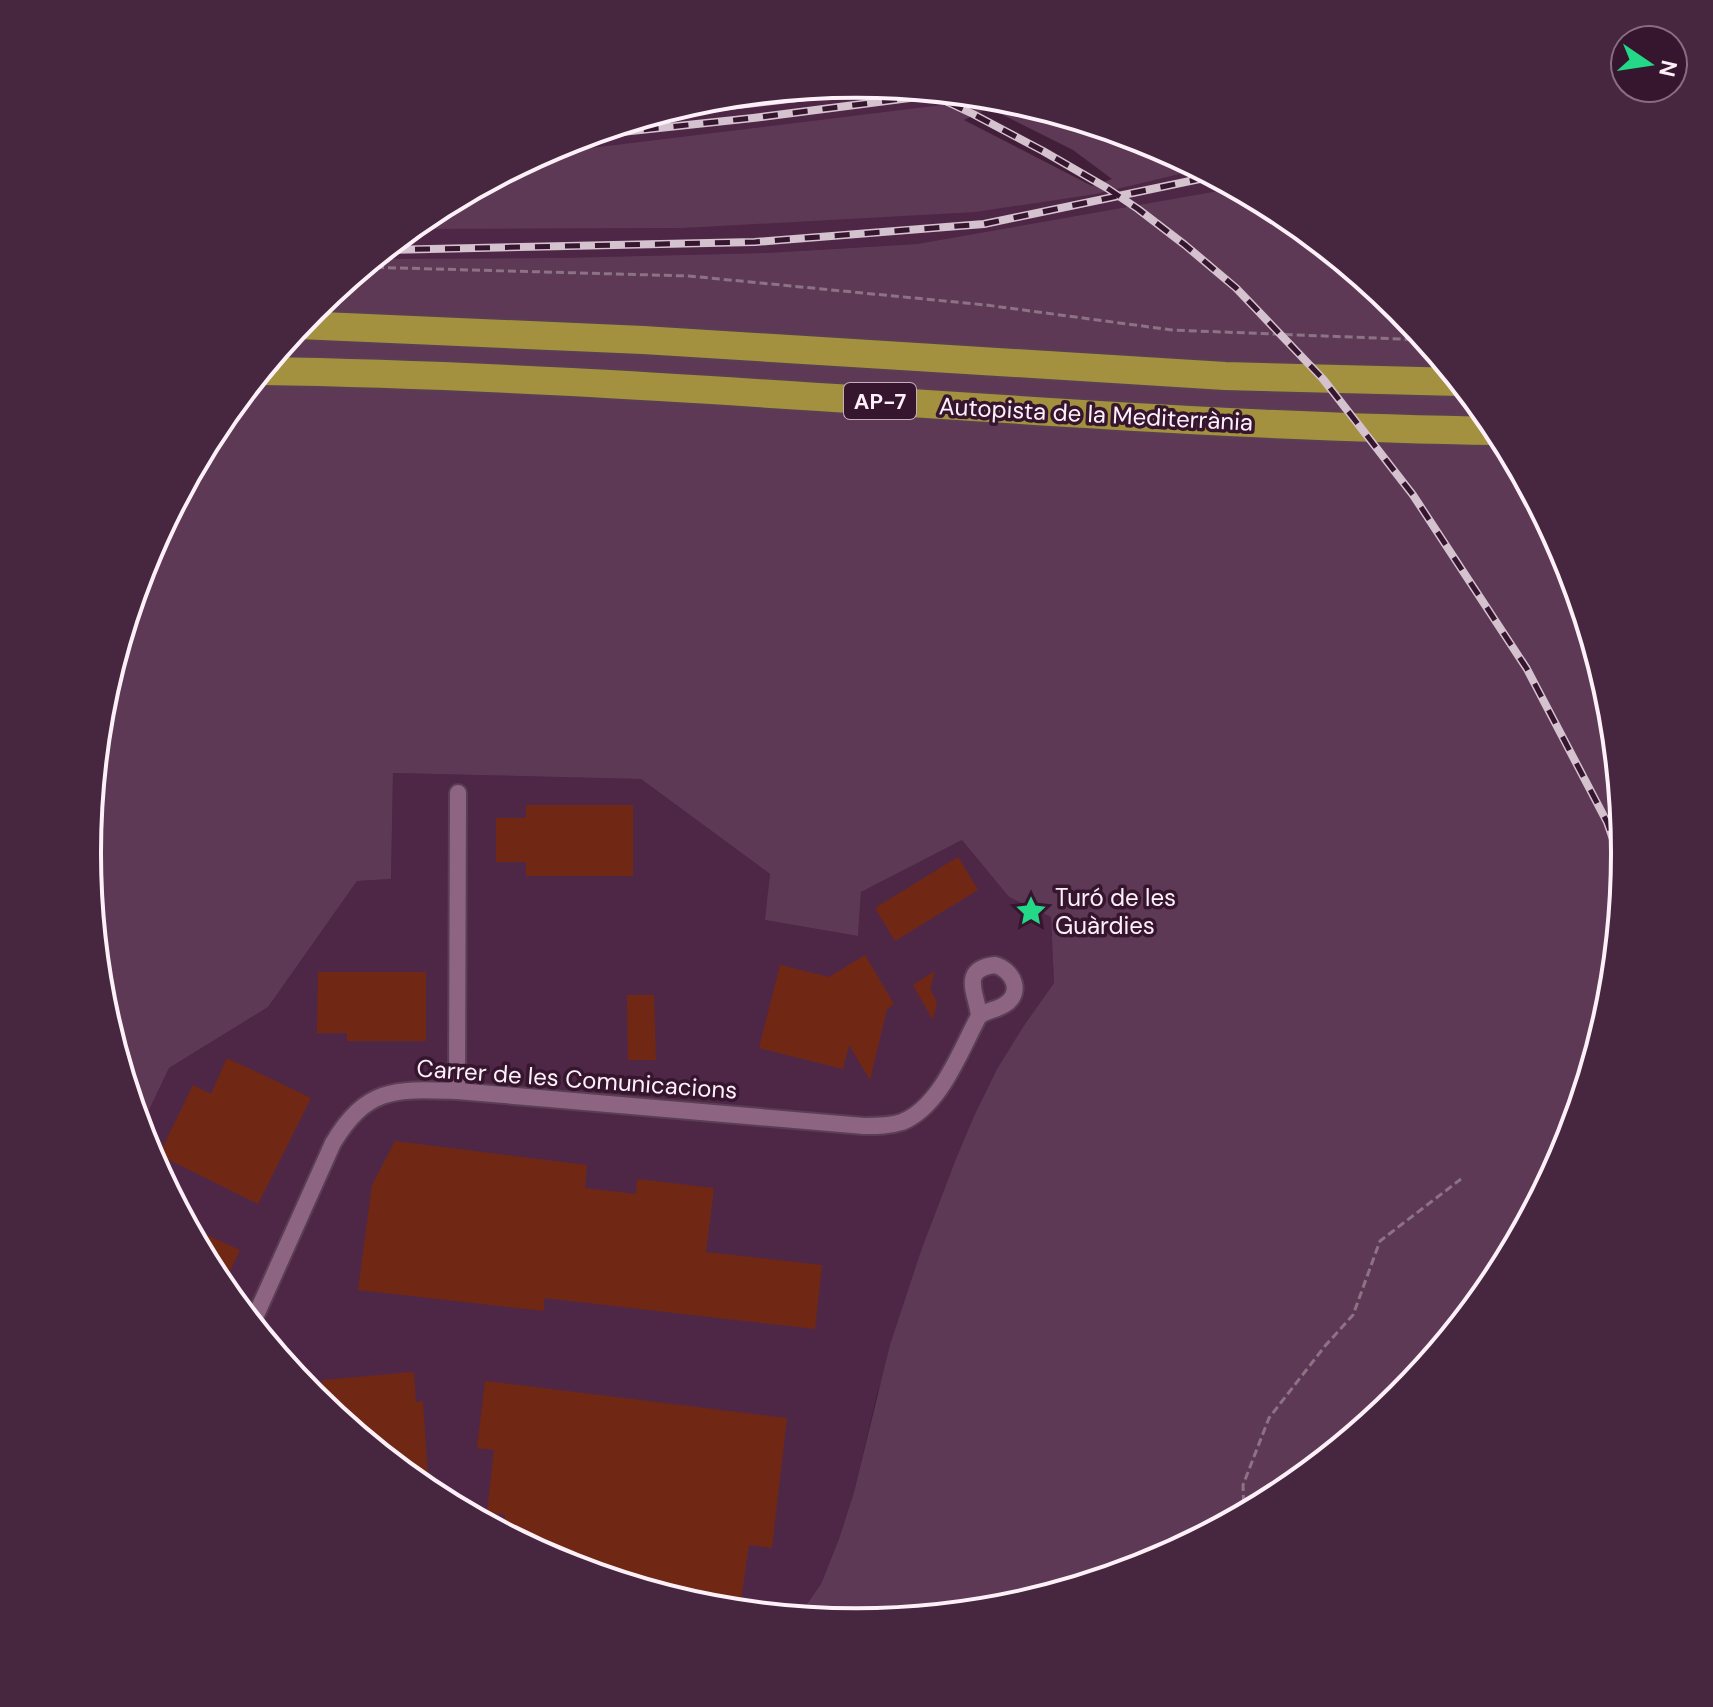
<svg xmlns="http://www.w3.org/2000/svg" width="1713" height="1707" font-family="'DM Sans',sans-serif">
<style>
.built{fill:#4f2746}
.green{fill:#5e3955;fill-rule:evenodd}
.building{fill:#702814}
.lines{fill:none;stroke-linecap:round;stroke-linejoin:round}
.minor-casing{stroke:#5a3e54;stroke-width:20}
.motorway-casing{stroke:#5a3e54;stroke-width:32}
.path{stroke:#8c7285;stroke-width:3;stroke-dasharray:8 4;stroke-linecap:butt}
.minor{stroke:#8d6582;stroke-width:16}
.motorway{stroke:#a4913f;stroke-width:28}
.rail-casing{stroke:#d5c2cf;stroke-width:8}
.rail{stroke:#36152f;stroke-width:5;stroke-dasharray:15;stroke-linecap:butt}
.labels{text-anchor:middle;dominant-baseline:central;stroke-width:7;stroke-linejoin:round;paint-order:stroke}
.shield{fill:#36152f;stroke:#c2aebc;stroke-width:2}
.shield-label{font-size:22px;font-weight:bold;fill:#fef0f9}
.street-label{font-size:24px;fill:#fef0f9;stroke:#36152f}
.poi-label{font-size:24px;fill:#fef0f9;stroke:#36152f;text-anchor:start}
.rim{fill:none;stroke:#fef0f9;stroke-width:4}
</style>
<rect width="100%" height="100%" fill="#411f39"/>
<g class="built">
<polygon points="857,84 998,98 541,154 562,142 707,99"/>
<polygon points="1201,169 1235,188 917,244 766,253 558,258 374,259 410,229 683,228 1096,194"/>
<polygon points="393,773 641,779 770,874 766,920 858,936 861,892 962,840 1009,897 1051,917 1054,983 1023,1027 997,1069 975,1114 877,1394 854,1492 839,1539 821,1584 798,1617 706,1608 562,1564 429,1493 312,1397 216,1281 145,1148 140,1129 169,1068 268,1007 357,881 391,879"/>
</g>
<g class="green">
<path d="M998,98l9,1 144,44 50,26 -105,25 -121,18 -292,16 -273,1 19,-16 112,-59zM989,108l84,42 39,29 -20,7 -128,-66z"/>
<polygon points="1235,188 1284,214 1401,310 1497,426 1568,559 1611,704 1626,854 1611,1004 1567,1148 1496,1281 1400,1398 1284,1494 1151,1565 1006,1608 856,1623 798,1617 821,1584 839,1539 854,1492 890,1345 921,1251 956,1159 975,1114 997,1069 1023,1027 1054,983 1051,917 1009,897 962,840 861,892 858,936 765,920 770,874 641,779 393,773 391,879 357,881 268,1007 169,1068 140,1129 102,1003 87,853 102,703 146,559 217,426 313,309 374,259 558,258 766,253 917,244"/>
</g>
<g class="building">
<polygon points="526,805 633,805 633,876 526,876 526,862 496,862 496,818 526,818"/>
<polygon points="958,857 978,890 895,941 875,908"/>
<polygon points="865,955 894,1004 887,1009 870,1080 849,1045 843,1069 759,1048 780,965 829,977"/>
<polygon points="935,971 930,989 937,1002 933,1020 913,985"/>
<polygon points="318,972 426,972 426,1041 347,1041 347,1033 317,1033"/>
<polygon points="627,995 654,995 656,1060 628,1060"/>
<polygon points="227,1058 311,1098 258,1204 159,1155 193,1085 211,1094"/>
<polygon points="395,1141 587,1165 585,1188 636,1194 637,1179 714,1188 706,1252 822,1265 815,1329 544,1298 544,1311 358,1290 372,1185"/>
<polygon points="187,1226 240,1250 222,1288 216,1281"/>
<polygon points="414,1372 416,1402 423,1401 429,1493 323,1407 322,1380"/>
<polygon points="485,1381 787,1418 772,1548 749,1545 740,1607 694,1602 693,1604 562,1564 503,1533 505,1515 487,1512 494,1450 477,1448"/>
</g>
<g class="lines">
<defs>
<g id="minor">
<path d="M995,965c18,5 29,28 9,40 -8,5 -17,5 -25,11 -2,-22 -20,-47 16,-51z"/>
<polyline points="457,1091 458,793"/>
<path d="M252,1324l81,-181c34,-57 64,-54 124,-52l407,35c13,0 26,0 38,-4 39,-16 58,-71 77,-106"/>
</g>
<g id="motorway">
<polyline points="299,325 643,340 1225,376 1460,382"/>
<path d="M262,371c413,6 824,54 1237,60"/>
</g>
</defs>
<use href="#minor" class="minor-casing"/>
<use href="#motorway" class="motorway-casing"/>
<g class="path">
<polyline points="364,267 689,276 986,305 1172,330 1426,340"/>
<polyline points="1244,1515 1243,1485 1269,1418 1325,1346 1353,1315 1380,1241 1461,1179"/>
</g>
<use href="#minor" class="minor"/>
<use href="#motorway" class="motorway"/>
<defs>
<g id="rail">
<polyline points="922,90 973,114 1043,151 1107,188 1138,209 1185,245 1236,288 1323,379 1413,495 1527,669 1607,822 1624,871"/>
<polyline points="654,115 890,87"/>
<polyline points="584,136 753,118 933,95"/>
<polyline points="385,250 755,242 984,224 1214,176"/>
</g>
</defs>
<use href="#rail" class="rail-casing"/>
<use href="#rail" class="rail"/>
</g>
<defs>
<symbol id="sight-bare" viewBox="-9 -9 18 18"><path d="M0-6L1.8-2.2L6-1.7L2.9 1.2L3.7 5.4L0 3.3L-3.7 5.4L-2.9 1.2L-6-1.7L-1.8-2.2Z" fill="#23d886" stroke="#36152f" stroke-width="2.5" paint-order="stroke"/></symbol>
</defs>
<g fill-rule="evenodd">
<use href="#sight-bare" x="1009" y="889" width="44" height="44"/>
</g>
<g class="labels">
<rect class="shield" x="844" y="383" width="72" height="36" rx="6"/>
<g class="shield-label">
<text x="880" y="401">AP-7</text>
</g>
<g class="street-label">
<text transform="translate(1096 414) rotate(3)">Autopista de la Mediterrània</text>
<text transform="translate(577 1079) rotate(4)">Carrer de les Comunicacions</text>
</g>
<g class="poi-label">
<text x="1055" y="897">Turó de les<tspan x="1055" dy="28">Guàrdies</tspan></text>
</g>
</g>
<path d="M0 0H1713V1707H0ZM101 853a755 755 0 1 1 1510 0a755 755 0 1 1-1510 0Z" fill="#46273f" fill-rule="evenodd"/>
<path class="rim" d="M101 853a755 755 0 1 1 1510 0a755 755 0 1 1-1510 0Z"/>
<g transform="translate(1649 64) rotate(103)"><circle r="38" fill="#36152f" stroke="#866d80" stroke-width="2"/>
<path d="M0-6L14 30L0 20L-14 30Z" fill="#23d886"/>
<text y="-12" font-size="22" font-weight="bold" text-anchor="middle" fill="#fef0f9">N</text>
</g>
</svg>
